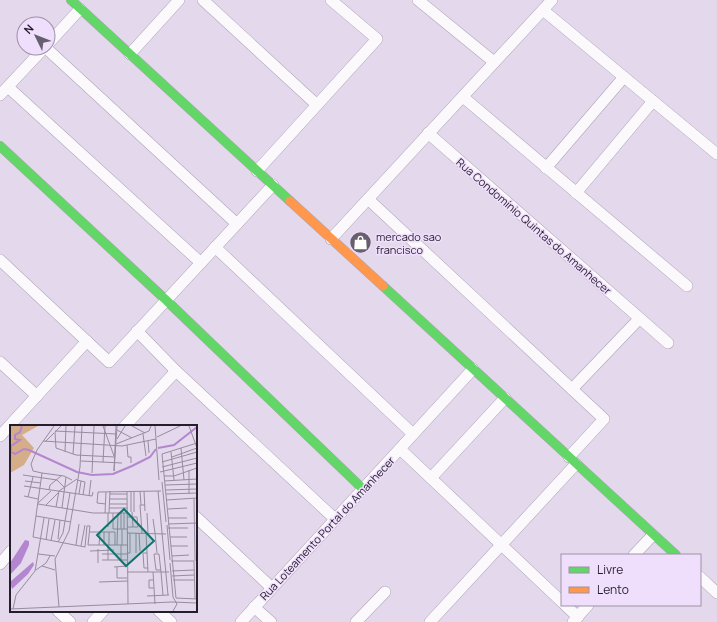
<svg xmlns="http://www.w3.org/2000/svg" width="717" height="622" font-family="Manrope,sans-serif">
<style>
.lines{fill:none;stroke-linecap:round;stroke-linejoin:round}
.street-casing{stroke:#afa5b5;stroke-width:12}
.fast-casing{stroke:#afa5b5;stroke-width:10}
.slow-casing{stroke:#afa5b5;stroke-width:10}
.street{stroke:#fbf9fc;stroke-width:11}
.fast{stroke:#63d668;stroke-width:9}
.slow{stroke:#ff974d;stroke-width:9}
.labels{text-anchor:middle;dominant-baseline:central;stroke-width:3;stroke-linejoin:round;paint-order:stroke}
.street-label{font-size:11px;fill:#241d2a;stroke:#f0dffc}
.poi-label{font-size:11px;fill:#241d2a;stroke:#f0dffc;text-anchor:start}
.inset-river{fill:none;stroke:#b486cf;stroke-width:2}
.inset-road{fill:none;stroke:#978d9e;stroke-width:1}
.view{fill:#0f766e;fill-opacity:0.15;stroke:#0f766e;stroke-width:2}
.inset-edge{fill:none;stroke:#241d2a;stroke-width:2}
</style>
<rect width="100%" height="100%" fill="#e4d8ec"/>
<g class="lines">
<defs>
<g id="street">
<polyline points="203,0 317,105"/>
<polyline points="418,0 494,62"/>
<polyline points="543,10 717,154"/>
<polyline points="48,44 80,9"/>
<polyline points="46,48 237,224"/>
<polyline points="130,54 179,0"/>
<polyline points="8,87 201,263"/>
<polyline points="0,95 44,48"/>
<polyline points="463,97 687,286"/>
<polyline points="428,133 668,343"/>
<polyline points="546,168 624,77"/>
<polyline points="257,171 377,39 331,0"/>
<polyline points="576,193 653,101"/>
<polyline points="368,199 604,419 569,457"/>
<polyline points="331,239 552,0"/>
<polyline points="215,247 413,434"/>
<polyline points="0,260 109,362 273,185"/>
<polyline points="137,331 176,371 335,519"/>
<polyline points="0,362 37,396"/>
<polyline points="572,389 639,319"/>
<polyline points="125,426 176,371"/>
<polyline points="0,436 87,341"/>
<polyline points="400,449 562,602"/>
<polyline points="431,478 505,398"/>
<polyline points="196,517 272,588"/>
<polyline points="634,555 653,535"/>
<polyline points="0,564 11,551"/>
<polyline points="700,577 717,593"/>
<polyline points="565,605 578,617"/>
<polyline points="254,607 271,622"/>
<polyline points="58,611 70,622"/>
<polyline points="159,611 171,622"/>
<polyline points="93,622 103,611"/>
<polyline points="241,622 473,369"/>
<polyline points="356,622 385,592"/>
<polyline points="430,622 576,464"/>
<polyline points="573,622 588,605"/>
</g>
<g id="fast">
<polyline points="71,0 290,201"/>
<polyline points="0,146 166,300 363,489"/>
<polyline points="383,286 676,555"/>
</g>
<polyline id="slow" points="290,201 383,286"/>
</defs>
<use href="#street" class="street-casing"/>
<use href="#fast" class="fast-casing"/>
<use href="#slow" class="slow-casing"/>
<use href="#street" class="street"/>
<use href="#fast" class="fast"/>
<use href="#slow" class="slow"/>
</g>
<defs>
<symbol id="shop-disc" viewBox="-11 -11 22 22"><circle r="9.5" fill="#675e6e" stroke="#f0dffc"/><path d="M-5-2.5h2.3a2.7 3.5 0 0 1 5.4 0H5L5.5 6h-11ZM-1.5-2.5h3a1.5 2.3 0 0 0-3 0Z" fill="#fff"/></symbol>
</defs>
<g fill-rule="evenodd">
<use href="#shop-disc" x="348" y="230" width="25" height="25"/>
</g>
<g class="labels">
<g class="street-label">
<text transform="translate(534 226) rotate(41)">Rua Condomínio Quintas do Amanhecer</text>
<text transform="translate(327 528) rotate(-47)">Rua Loteamento Portal do Amanhecer</text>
</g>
<g class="poi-label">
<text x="376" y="236">mercado sao<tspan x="376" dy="13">francisco</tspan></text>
</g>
</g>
<g transform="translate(10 425)">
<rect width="187" height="187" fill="#e4d8ec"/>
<path d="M0,1h28l-16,9 12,13 -10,17 -14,8z" fill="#d5ae89"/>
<path d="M15,115l4,1v4l-8,18 -11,12v-12zM23,137l1,3 -6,9 -16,15 -2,-7z" fill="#b486cf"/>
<path class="inset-river" d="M148,23l16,-3 23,-18M2,27l3,2 9,-5 5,1 48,22 15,3 21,-1 19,-8 18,-9 6,-8M0,35l1,-14 9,-6 -5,-1v-4l5,-3 2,-6"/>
<path class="inset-road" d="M44,1l-17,24 -6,14 2,7 9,2 -9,64 52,10 2,-21h3l-2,19M51,1l-6,6 1,16 20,7 39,2M93,1l11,30M106,1l-2,45 3,-45M122,1l13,7M145,1l4,54M179,1l8,22M107,5l15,8M45,6l61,3M133,9l3,22M147,12l23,-11M107,14l8,-13M33,16l79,5 34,-7M138,16l1,12M35,17l9,-9M187,18l-35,11 14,144 21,1M106,19l33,-13 2,-5M117,20l1,12h3v6M171,23l3,32M55,27l1,-26M161,27l3,28M63,29l2,-28M162,32l25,-9M71,36l41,2M93,37l2,-36M152,37l35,-10M152,42l35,-9M179,45v24M150,47l37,-9M32,48l22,3 8,4M82,48l2,-47M13,50l34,5 7,7M154,51h10l23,-8M67,55l8,2 -2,13M15,56l16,2M154,56l33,-2M152,57l4,40M155,60l32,-1M14,61l68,10 1,-4M39,65l1,-5 11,-9M156,65l31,-1M117,66l1,113M121,66v21M130,66l1,14M134,66l1,20M148,66l10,104M69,69l2,-13M100,69h17M156,69l31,-1M14,71l14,3M79,71l2,-16M18,72l5,-20M184,73l1,63M100,74h17M156,75l31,-2M28,78l13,-12M28,79l55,9h34M96,79l-9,-1 1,-11 63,-1M100,79h17M36,80l12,-12M46,82l3,-16 18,-12M52,83l4,-31M99,83h18M158,84l19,-1M122,87l1,15M124,87v-21M95,88l1,-21M99,88l1,-22M103,88v16h14M111,88v16M114,88v16M137,88l1,20M26,91l35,6M158,93h19M143,94l2,14M55,96l5,-28M158,99l29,-1M157,100l3,35M98,102v-14M117,102h11l-1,-10h-10M158,103h20M80,107h25M117,108l39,1M126,108v20M129,108l1,18M132,108l-2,-28h5M136,108l2,39M145,108l2,20M160,112h17M48,114l2,-19M36,115l3,-21M41,116l4,-21M48,117l5,-9 2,-12M66,120l3,-21M78,120h39M89,120l1,-13M94,120v-13M98,120v15M99,120v-13M105,120v-13M107,120l1,-32M112,120v-16M71,121l4,-21M161,121h17M88,124v14M80,126l24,-1M117,128h3v-20M137,128h-4l1,15h4M28,129l17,2M92,129h25M162,131l17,-1M92,135h25M111,135v-15M161,136h23M184,136l1,38M160,138l3,34 4,7 -4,7M32,141l13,4M104,142l13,-1M107,142v11h10M26,145l10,-7 4,-7M151,145h-5l-2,-16h5l2,18 2,23M162,146l22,-1M117,147h42M143,147l2,32M162,151l22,-1M144,155h-5v8h5M163,155h21M89,157l29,-1M137,171l22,-1M49,182l-4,-48 14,-28 11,-64 2,-41M0,184l162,-7 25,1M3,184l3,-14 19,-24 9,-53"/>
<path class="view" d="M114,84l30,32 -28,25 -29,-31z"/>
<rect width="187" height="187" class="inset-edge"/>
</g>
<rect x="561" y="554" width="140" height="52" fill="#f0dffc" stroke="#9e91a8"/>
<rect x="569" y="567" width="20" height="6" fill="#63d668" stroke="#9e91a8"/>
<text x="597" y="574" font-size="12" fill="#241d2a">Livre</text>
<rect x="569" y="587" width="20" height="6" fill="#ff974d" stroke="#9e91a8"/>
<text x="597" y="594" font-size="12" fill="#241d2a">Lento</text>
<g transform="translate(36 36) rotate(313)"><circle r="19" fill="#f0dffc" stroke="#9e91a8"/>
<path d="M0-3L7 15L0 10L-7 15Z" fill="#675e6e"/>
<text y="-6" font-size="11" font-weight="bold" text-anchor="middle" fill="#241d2a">N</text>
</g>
</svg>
